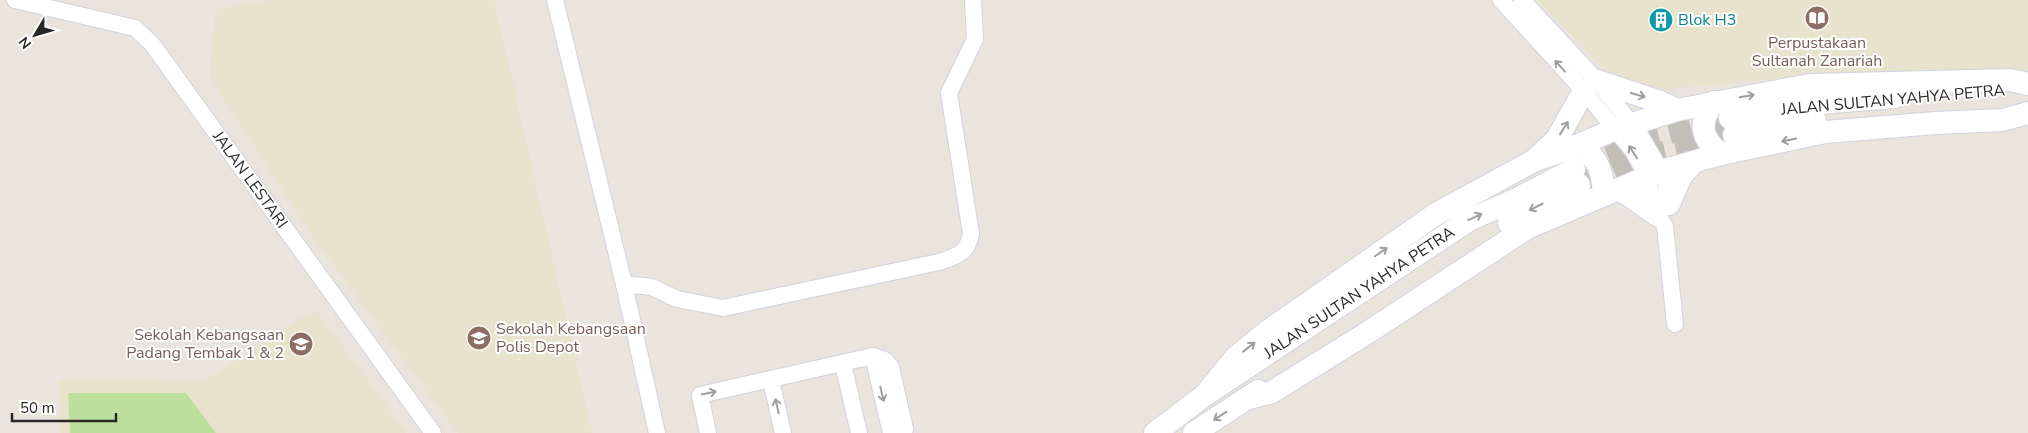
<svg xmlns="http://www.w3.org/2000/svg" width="2028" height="433" font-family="'Nunito Sans',sans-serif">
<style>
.education{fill:#e9e2cd}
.pitch{fill:#bddf9c}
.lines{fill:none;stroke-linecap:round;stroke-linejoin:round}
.secondary-tunnel{stroke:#c2beb8;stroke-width:22;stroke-dasharray:22 11;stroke-linecap:butt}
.street-casing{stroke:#d1d3df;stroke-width:18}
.secondary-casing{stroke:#d1d3df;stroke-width:24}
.street{stroke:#fff;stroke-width:16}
.secondary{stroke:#fff;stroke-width:22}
.oneway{stroke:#9e9e9e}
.labels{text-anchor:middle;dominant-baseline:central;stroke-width:4;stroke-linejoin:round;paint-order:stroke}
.culture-label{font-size:16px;fill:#0d838f;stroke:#fff;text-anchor:start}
.education-label{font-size:16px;fill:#785e54;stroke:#fff}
.street-label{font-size:16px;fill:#282828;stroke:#fff}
</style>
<rect width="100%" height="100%" fill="#e9e4dc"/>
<g class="education">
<polygon points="271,0 494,0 592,433 458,433 317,243 209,76 216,10"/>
<polygon points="1538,0 2028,0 2028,70 1845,72 1659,90 1607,73"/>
<polygon points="315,309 407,433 61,433 59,380 205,381"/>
</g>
<polygon class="pitch" points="68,393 186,393 216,433 70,433"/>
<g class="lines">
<g class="secondary-tunnel">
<polyline points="1577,168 1645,139 1730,118"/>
<polyline points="1583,183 1621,166 1655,154 1734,135"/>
</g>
<defs>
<g id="street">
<path id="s1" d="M15,0l120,28 17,16 281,389"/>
<polyline points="555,0 624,284 657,433"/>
<polyline points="1501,0 1584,91 1633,151 1647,177 1657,215 1665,226 1675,324"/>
<polyline points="1522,0 1597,81 1639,133 1661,171 1666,184 1669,205"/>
<path d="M624,284l28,3 25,12 46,9 216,-46c18,-6 28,-8 32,-28l-22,-141 26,-54 -2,-39"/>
<polyline points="873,356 891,433"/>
<polyline points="843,364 859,433"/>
<polyline points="771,380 783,433"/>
<polyline points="708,433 700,395 873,356 885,360 891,367 905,429"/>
</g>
<g id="secondary">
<polyline points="1597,81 1660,102 1677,110"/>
<path d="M1714,102c-16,21 -14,36 7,52"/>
<polyline points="1730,118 1793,105 1894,97"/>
<polyline points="1734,135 1793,123 1815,121"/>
<path d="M1576,146c22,7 27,28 28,48"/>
<polyline points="1538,157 1557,139 1584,91"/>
<polyline points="1615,190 1626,193 1657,215"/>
<polyline points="1669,204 1681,176 1694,162"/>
<polyline points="1509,223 1579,185"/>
<polyline points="1205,395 1236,357 1268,331 1436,214 1535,160 1576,146 1616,129 1677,110 1810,85 2011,80 2028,84"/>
<polyline points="1246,399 1272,392 1367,333 1527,228 1661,171 1721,154 1825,132 1936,123 2002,120 2028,113"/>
<path id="s2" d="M1155,433l50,-38 264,-175 48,-21 57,-30"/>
<polyline points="1194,433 1258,391"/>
</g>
</defs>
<use href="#street" class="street-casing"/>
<use href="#secondary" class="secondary-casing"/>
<use href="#street" class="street"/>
<use href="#secondary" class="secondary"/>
</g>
<defs><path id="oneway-shaft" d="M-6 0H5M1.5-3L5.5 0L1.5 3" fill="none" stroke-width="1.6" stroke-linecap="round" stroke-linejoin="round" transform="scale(1.25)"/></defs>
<g class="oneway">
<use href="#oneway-shaft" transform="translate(1560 66) rotate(-132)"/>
<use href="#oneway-shaft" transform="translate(1638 95) rotate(16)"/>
<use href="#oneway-shaft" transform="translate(1747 96) rotate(-10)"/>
<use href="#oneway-shaft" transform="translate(1564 128) rotate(-58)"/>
<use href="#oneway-shaft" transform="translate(1789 140) rotate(168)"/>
<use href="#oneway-shaft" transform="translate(1633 152) rotate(-123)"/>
<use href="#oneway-shaft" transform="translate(1536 207) rotate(153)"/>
<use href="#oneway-shaft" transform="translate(1475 217) rotate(-25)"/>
<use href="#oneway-shaft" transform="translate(1381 252) rotate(-35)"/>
<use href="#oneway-shaft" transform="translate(1249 347) rotate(-38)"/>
<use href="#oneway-shaft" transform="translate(709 393) rotate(-12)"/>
<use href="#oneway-shaft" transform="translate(882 394) rotate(77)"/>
<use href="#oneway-shaft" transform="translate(777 406) rotate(-103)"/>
<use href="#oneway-shaft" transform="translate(1220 416) rotate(147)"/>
</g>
<defs>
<symbol id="library-disc" viewBox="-11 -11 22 22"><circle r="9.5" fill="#8d6e63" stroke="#fff"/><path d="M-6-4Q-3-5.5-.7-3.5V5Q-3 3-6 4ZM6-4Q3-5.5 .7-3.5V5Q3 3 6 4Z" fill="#fff"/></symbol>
<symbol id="building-disc" viewBox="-11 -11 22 22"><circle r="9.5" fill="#0f9aa8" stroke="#fff"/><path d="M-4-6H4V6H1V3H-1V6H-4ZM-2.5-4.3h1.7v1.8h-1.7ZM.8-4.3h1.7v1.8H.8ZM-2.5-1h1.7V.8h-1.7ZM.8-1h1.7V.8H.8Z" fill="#fff"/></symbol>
<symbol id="school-disc" viewBox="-11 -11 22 22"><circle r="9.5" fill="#8d6e63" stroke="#fff"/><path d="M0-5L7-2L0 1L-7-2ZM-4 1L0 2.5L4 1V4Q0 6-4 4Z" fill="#fff"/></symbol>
</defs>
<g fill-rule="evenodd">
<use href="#library-disc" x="1803" y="4" width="28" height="28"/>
<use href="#building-disc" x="1647" y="6" width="28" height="28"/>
<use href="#school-disc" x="465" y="324" width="28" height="28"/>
<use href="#school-disc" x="287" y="330" width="28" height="28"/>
</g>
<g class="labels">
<g class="culture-label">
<text x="1678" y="20">Blok H3</text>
</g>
<g class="education-label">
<text x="1817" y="43">Perpustakaan<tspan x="1817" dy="18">Sultanah Zanariah</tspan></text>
<text x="496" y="329" text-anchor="start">Sekolah Kebangsaan<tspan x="496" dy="18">Polis Depot</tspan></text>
<text x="284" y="335" text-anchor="end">Sekolah Kebangsaan<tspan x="284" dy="18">Padang Tembak 1 &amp; 2</tspan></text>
</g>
<g class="street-label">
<text transform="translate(1893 100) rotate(-5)">JALAN SULTAN YAHYA PETRA</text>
<text stroke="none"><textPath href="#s1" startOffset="314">JALAN LESTARI</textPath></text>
<text stroke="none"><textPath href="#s2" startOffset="248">JALAN SULTAN YAHYA PETRA</textPath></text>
</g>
</g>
<g transform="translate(35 35) rotate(232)" stroke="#ffffff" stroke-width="4" paint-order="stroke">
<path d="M0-4L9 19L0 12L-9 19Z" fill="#282828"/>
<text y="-8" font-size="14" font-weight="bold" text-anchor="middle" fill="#282828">N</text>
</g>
<path d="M12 413v8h104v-8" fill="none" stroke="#282828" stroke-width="2.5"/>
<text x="20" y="413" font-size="15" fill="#282828" stroke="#ffffff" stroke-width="4" paint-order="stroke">50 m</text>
</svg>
